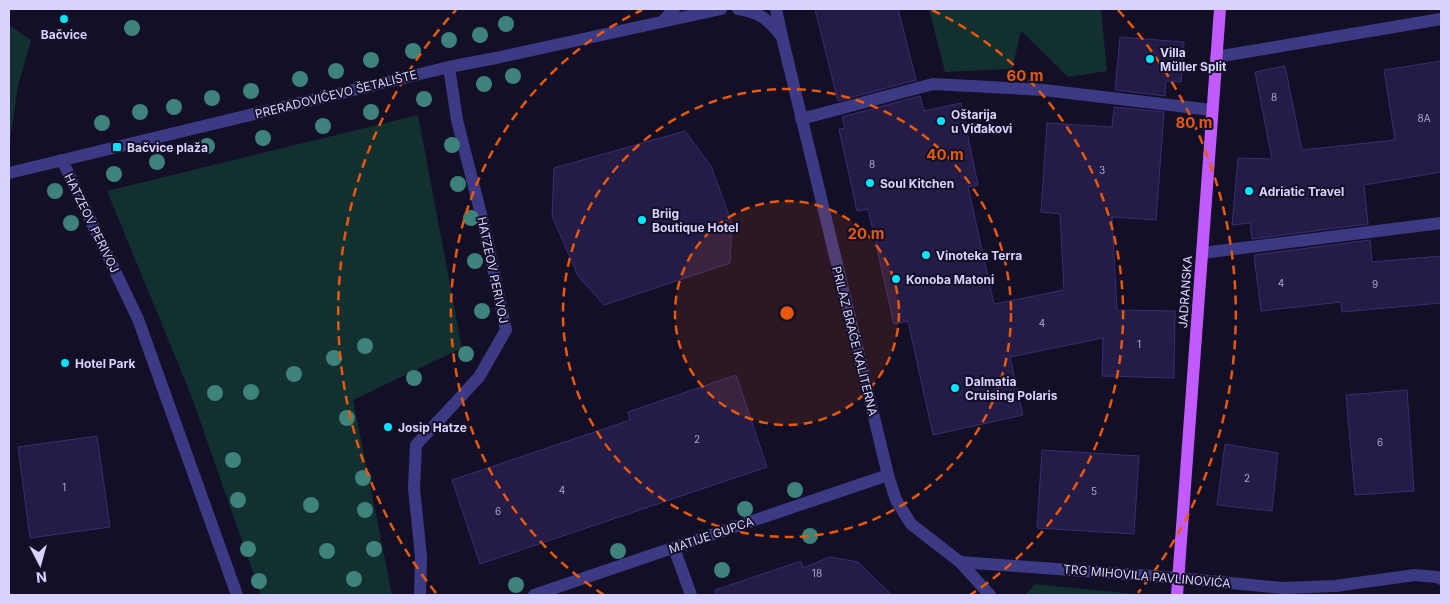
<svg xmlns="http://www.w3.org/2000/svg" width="1450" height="604" font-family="Inter,sans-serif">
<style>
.green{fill:#12302f}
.building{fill:#241b47;stroke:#3b2d73}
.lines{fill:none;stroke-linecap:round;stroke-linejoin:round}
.service{stroke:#3d3a85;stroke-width:12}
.pedestrian{stroke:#3d3a85;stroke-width:12}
.minor{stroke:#3d3a85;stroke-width:12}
.tertiary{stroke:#3d3a85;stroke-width:12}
.primary{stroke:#c25bff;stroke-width:12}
.tree{fill:#3d827b}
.ring{fill:none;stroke:#e8590c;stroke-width:2.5;stroke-dasharray:9 6}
.poi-dot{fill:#00e5ff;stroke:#130f26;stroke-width:2}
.labels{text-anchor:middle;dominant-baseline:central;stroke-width:4;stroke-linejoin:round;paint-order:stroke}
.number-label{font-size:10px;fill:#aca6d1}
.poi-label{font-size:12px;font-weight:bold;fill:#d9d4ff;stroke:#130f26;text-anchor:start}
.street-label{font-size:12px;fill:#d9d4ff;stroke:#130f26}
.centre{fill:#e8590c;stroke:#130f26;stroke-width:2.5}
.ring-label{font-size:15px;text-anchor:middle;font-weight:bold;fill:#e8590c;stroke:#130f26;stroke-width:4;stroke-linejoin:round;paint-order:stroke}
</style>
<rect width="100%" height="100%" fill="#130f26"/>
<g class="green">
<polygon points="929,9 1101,9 1107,71 1068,77 1021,31 1012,69 945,72"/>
<polygon points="9,25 31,40 18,86 9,147"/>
<polygon points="418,115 462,348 353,400 392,595 261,595 191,395 107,191"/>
<polygon points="1035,584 1146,595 1025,595"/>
</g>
<g class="building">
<polygon points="815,9 898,9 916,80 838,101"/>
<polygon points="1120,37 1184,42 1181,82 1166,81 1165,96 1115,90"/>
<polygon points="1441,61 1441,172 1364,185 1368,224 1252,239 1250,223 1232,225 1238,158 1272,159 1255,72 1285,66 1302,150 1395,140 1384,70"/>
<polygon points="920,96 924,111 961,103 978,185 968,187 994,304 1064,290 1060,214 1041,212 1047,123 1112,127 1114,107 1164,112 1156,220 1112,217 1117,310 1175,311 1174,378 1102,376 1103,338 1010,357 1023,415 933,435 908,321 894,324 868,209 857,211 839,129 845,128 842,117"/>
<polygon points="685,131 711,166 732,224 730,263 604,305 578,276 552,216 554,168"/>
<polygon points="1370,240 1372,262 1441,256 1441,303 1342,312 1341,302 1261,311 1254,255"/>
<polygon points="736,375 767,467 480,564 452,480 630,420 628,412"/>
<polygon points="1407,390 1414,491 1355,495 1346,395"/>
<polygon points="97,436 110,527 30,538 18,447"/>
<polygon points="1225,444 1278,453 1272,511 1217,505"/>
<polygon points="1042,450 1139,456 1134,534 1037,528"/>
<polygon points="830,557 858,562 892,595 716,595 715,590 801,561 803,568"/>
</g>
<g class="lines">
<g class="service">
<polyline points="776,9 782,37"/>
<polyline points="664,20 674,9"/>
<polyline points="1216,57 1441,19"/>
<polyline points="1202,253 1441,223"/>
</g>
<polyline class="pedestrian" points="420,595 421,557 414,488 416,445 479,377 506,330 485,230 457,120 449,67"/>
<g class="minor">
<polyline points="801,119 933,84 1044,90 1212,110"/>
<polyline points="888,475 896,500 911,524 960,562 990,595"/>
<polyline points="674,548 691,595"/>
<polyline points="960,562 1179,578 1283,588 1335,586 1415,575 1437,577 1441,579"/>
</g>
<g class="tertiary">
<polyline points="62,160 138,319 237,595"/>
<polyline points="9,173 449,67 496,58 721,9"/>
<path d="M534,595l354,-120 -106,-438c-13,-17 -22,-25 -44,-28"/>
</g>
<polyline class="primary" points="1177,595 1220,9"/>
</g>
<g class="tree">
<circle cx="506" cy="24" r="8"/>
<circle cx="132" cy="28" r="8"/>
<circle cx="480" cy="35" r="8"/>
<circle cx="449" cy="40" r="8"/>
<circle cx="413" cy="51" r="8"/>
<circle cx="371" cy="60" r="8"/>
<circle cx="336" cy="71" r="8"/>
<circle cx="513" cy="76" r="8"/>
<circle cx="300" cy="79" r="8"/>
<circle cx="484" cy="84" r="8"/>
<circle cx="251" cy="91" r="8"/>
<circle cx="212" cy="98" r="8"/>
<circle cx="424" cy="99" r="8"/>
<circle cx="174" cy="107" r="8"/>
<circle cx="140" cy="112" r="8"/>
<circle cx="371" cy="112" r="8"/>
<circle cx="102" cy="123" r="8"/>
<circle cx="323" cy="126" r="8"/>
<circle cx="263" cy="138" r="8"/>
<circle cx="452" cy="145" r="8"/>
<circle cx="207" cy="146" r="8"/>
<circle cx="157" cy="162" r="8"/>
<circle cx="114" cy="174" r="8"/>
<circle cx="458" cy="184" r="8"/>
<circle cx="55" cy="191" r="8"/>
<circle cx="471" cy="218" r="8"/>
<circle cx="71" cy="223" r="8"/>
<circle cx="475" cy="261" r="8"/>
<circle cx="482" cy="311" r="8"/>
<circle cx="365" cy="346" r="8"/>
<circle cx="466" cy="354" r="8"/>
<circle cx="334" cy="358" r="8"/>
<circle cx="294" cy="374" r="8"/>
<circle cx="414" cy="378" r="8"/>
<circle cx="251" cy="392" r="8"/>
<circle cx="215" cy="393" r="8"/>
<circle cx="347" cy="418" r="8"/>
<circle cx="233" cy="460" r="8"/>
<circle cx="363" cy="478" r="8"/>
<circle cx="795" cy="490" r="8"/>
<circle cx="238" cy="500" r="8"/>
<circle cx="311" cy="505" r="8"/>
<circle cx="745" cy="509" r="8"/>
<circle cx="365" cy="510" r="8"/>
<circle cx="810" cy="536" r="8"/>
<circle cx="248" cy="549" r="8"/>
<circle cx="374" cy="549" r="8"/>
<circle cx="327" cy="551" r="8"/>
<circle cx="618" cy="551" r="8"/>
<circle cx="722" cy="570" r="8"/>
<circle cx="354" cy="579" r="8"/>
<circle cx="259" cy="581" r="8"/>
<circle cx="516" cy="585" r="8"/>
</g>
<circle cx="787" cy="313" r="112" fill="#e8590c" fill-opacity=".12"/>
<g class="ring">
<circle cx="787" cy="313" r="112"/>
<circle cx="787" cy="313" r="224"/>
<path d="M604 595A336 336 0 0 1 642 10M932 10A336 336 0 0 1 970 595"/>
<path d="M436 593A449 449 0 0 1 456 10M1118 10A449 449 0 0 1 1138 593"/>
</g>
<g class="poi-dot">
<circle cx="64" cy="19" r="5"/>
<circle cx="1150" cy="59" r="5"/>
<circle cx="941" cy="121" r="5"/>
<rect x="112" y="142" width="10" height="10" rx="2.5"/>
<circle cx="870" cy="183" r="5"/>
<circle cx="1249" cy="191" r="5"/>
<circle cx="642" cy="220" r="5"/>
<circle cx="926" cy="255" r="5"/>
<circle cx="896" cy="279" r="5"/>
<circle cx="65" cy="363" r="5"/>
<circle cx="955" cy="388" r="5"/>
<circle cx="388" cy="427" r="5"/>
</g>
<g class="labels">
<g class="number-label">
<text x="1274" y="97">8</text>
<text x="1424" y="118">8A</text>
<text x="872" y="164">8</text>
<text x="1102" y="170">3</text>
<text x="1281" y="283">4</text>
<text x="1375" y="284">9</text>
<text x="1042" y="323">4</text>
<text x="1139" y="344">1</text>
<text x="697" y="439">2</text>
<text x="1380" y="442">6</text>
<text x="1247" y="478">2</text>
<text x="64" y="487">1</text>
<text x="562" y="490">4</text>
<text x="1094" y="491">5</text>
<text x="498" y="511">6</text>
<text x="817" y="573">18</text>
</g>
<g class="poi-label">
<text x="64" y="34" text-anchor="middle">Bačvice</text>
<text x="1160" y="52">Villa<tspan x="1160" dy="14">Müller Split</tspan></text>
<text x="951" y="114">Oštarija<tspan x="951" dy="14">u Viđakovi</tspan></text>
<text x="127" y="147">Bačvice plaža</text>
<text x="880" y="183">Soul Kitchen</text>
<text x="1259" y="191">Adriatic Travel</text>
<text x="652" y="213">Briig<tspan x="652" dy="14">Boutique Hotel</tspan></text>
<text x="936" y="255">Vinoteka Terra</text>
<text x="906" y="279">Konoba Matoni</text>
<text x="75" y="363">Hotel Park</text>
<text x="965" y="381">Dalmatia<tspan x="965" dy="14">Cruising Polaris</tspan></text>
<text x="398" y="427">Josip Hatze</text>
</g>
<g class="street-label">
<text transform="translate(336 94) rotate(-14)">PRERADOVIĆEVO ŠETALIŠTE</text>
<text transform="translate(92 223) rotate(64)">HATZEOV PERIVOJ</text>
<text transform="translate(493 270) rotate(78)">HATZEOV PERIVOJ</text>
<text transform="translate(1185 292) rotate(-86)">JADRANSKA</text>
<text transform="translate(855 341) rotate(76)">PRILAZ BRAĆE KALITERNA</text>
<text transform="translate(711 535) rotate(-19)">MATIJE GUPCA</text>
<text transform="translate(1147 576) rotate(5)">TRG MIHOVILA PAVLINOVIĆA</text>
</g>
</g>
<circle cx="787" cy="313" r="8" class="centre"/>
<g class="ring-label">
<text x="1025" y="81">60 m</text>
<text x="1194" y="128">80 m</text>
<text x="945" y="160">40 m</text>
<text x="866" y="239">20 m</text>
</g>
<rect width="1450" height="604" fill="none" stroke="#d9d4ff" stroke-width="20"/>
<g transform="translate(40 564) rotate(174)" stroke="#130f26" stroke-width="4" paint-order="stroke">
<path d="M0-4L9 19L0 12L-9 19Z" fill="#d9d4ff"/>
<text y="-8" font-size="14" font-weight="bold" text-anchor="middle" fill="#d9d4ff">N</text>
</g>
</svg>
